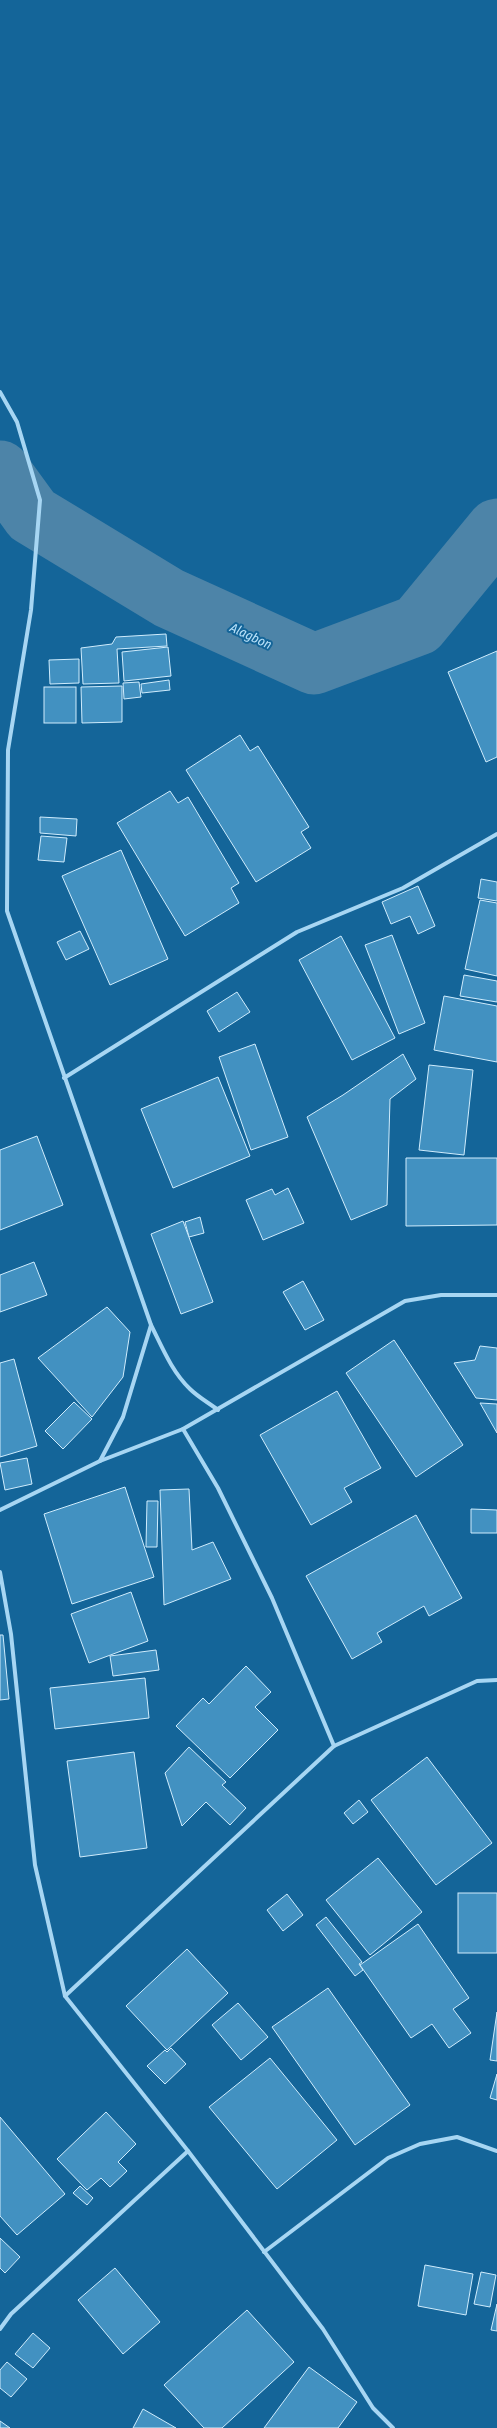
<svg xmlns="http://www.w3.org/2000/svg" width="497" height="2428" font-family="'Fira Sans Condensed',sans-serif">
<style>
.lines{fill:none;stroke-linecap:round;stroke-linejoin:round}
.river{stroke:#4d84a8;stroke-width:61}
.building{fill:#4291c1;stroke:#cfecfd}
.minor{stroke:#a7d6f3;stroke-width:4}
.labels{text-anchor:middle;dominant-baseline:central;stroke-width:4;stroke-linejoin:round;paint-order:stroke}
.water-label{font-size:13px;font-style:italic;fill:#b8e1f9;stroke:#146599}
</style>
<rect width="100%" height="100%" fill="#146599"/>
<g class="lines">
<polyline class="river" points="0,471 32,515 169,598 314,664 418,625 497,529"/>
</g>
<g class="building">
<polygon points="166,634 167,646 117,649 119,683 83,684 81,648 112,644 116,637"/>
<polygon points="168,647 171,676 124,681 122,652"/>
<polygon points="497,651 497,757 486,762 448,672"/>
<polygon points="79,659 79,683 50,684 49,660"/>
<polygon points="169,680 170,690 142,693 141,684"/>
<polygon points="139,682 141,697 124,699 123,683"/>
<polygon points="122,686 122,722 82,723 81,687"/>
<rect x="44" y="687" width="32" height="36"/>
<polygon points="240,735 250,751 258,746 309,827 301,832 311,848 256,882 186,770"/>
<polygon points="170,791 178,803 188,797 239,883 231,888 239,903 185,936 117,823"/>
<polygon points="40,817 77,819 76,836 40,833"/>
<polygon points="41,836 67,838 64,862 38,860"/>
<polygon points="121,850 168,959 110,985 62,876"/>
<polygon points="481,879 497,882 497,901 478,898"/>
<polygon points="418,886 435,926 418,934 410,916 391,924 382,902"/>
<polygon points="480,900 497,903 497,976 465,969"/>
<polygon points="80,931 89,949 66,960 57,942"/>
<polygon points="392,935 425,1023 399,1034 365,945"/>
<polygon points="341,936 395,1038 352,1060 299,960"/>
<polygon points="464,975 497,981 497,1002 460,996"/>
<polygon points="237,992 250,1012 219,1032 207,1011"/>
<polygon points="444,996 497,1006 497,1062 434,1050"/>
<polygon points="255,1044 288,1137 251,1150 219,1057"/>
<polygon points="403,1054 416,1079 390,1099 387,1205 351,1220 307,1117 343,1095"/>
<polygon points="429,1065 473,1070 464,1155 419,1150"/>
<polygon points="218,1077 250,1156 173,1188 141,1109"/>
<polygon points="37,1136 63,1205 0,1230 0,1150"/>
<polygon points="406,1158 497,1158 497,1225 406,1226"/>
<polygon points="288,1188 304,1223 263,1240 246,1200 272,1189 275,1195"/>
<polygon points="200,1217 204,1233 189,1237 185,1222"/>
<polygon points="183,1221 213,1302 181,1314 151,1234"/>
<polygon points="34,1262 47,1295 0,1312 0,1275"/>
<polygon points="303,1281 324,1320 305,1330 283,1292"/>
<polygon points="107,1307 130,1332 123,1377 92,1417 38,1358"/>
<polygon points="394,1340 463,1445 416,1477 346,1373"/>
<polygon points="480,1346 497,1348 497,1400 476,1398 454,1363 475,1360"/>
<polygon points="14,1359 37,1446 0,1457 0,1363"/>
<polygon points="337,1391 381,1468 344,1488 352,1502 311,1525 260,1435"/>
<polygon points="74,1402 92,1419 63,1449 45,1431"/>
<polygon points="480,1403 497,1404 497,1433"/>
<polygon points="27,1458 32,1484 5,1490 0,1463"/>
<polygon points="125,1487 154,1577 72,1604 44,1514"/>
<polygon points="189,1489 192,1550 213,1542 231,1579 164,1605 160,1490"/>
<polygon points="147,1501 158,1501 157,1547 146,1547"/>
<polygon points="471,1509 497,1510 497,1533 471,1533"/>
<polygon points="416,1515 462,1598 429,1616 424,1606 377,1633 382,1642 352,1659 306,1576"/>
<polygon points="131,1592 148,1641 89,1663 71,1614"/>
<polygon points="0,1635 3,1635 9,1699 0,1700"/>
<polygon points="156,1650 159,1670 113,1676 110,1656"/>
<polygon points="246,1666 271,1692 255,1707 278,1730 230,1778 176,1726 203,1698 209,1704"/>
<polygon points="145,1678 149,1718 55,1729 50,1688"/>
<polygon points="189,1747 226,1782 222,1785 246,1808 230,1825 206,1802 182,1826 165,1773"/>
<polygon points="134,1752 147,1848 80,1857 67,1761"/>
<polygon points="427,1757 492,1843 436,1885 371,1800"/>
<polygon points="359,1800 368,1812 353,1824 344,1813"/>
<polygon points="378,1858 422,1912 370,1955 326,1900"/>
<rect x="458" y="1893" width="39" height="60"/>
<polygon points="287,1894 303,1915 283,1931 267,1910"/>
<polygon points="326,1917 362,1962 359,1964 363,1970 355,1976 316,1925"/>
<polygon points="418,1924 469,1998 453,2009 471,2033 449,2048 432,2024 411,2038 360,1965"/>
<polygon points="187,1949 228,1993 167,2050 126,2006"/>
<polygon points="328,1988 410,2105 355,2145 272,2027"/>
<polygon points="238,2003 268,2037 241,2060 212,2025"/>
<polygon points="497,2012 497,2061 490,2060"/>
<polygon points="171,2048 186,2064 165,2084 147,2066 165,2050 167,2052"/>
<polygon points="270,2058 337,2140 277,2189 209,2107"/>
<polygon points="497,2074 497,2100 490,2098"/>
<polygon points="106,2112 136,2144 118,2162 127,2171 110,2187 101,2178 87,2190 57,2159"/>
<polygon points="0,2117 65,2194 17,2235 0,2216"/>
<polygon points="80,2186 93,2198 87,2205 73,2193"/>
<polygon points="0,2238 20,2257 5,2273 0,2268"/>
<polygon points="425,2265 473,2274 466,2315 418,2306"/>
<polygon points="115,2268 160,2322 123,2354 78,2300"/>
<polygon points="481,2272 496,2275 490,2307 474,2304"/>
<polygon points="497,2304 497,2331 491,2330"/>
<polygon points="247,2310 294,2362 222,2428 204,2428 164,2385"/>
<polygon points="33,2333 50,2348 33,2368 15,2354"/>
<polygon points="7,2362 27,2379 11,2397 0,2388 0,2370"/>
<polygon points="309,2367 357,2402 338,2428 264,2428"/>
<polygon points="143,2409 176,2428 133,2428"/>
<polygon points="0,2421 10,2428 0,2428"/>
</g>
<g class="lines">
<g class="minor">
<path d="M0,392l17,30 23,78 -9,110 -23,140 -1,161 144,414c11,22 21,47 39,64 8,8 19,14 28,21"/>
<polyline points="64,1078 297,932 403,888 497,834"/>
<polyline points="183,1429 218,1488 272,1598 334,1746"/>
<polyline points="100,1461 123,1417 151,1325"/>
<polyline points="0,1510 100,1461 183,1429 405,1301 441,1295 497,1295"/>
<polyline points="0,1572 11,1634 35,1865 65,1996 188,2151 323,2329 373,2408 393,2428"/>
<polyline points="65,1996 334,1746 477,1681 497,1680"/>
<polyline points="264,2252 388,2158 420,2144 457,2137 497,2151"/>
<polyline points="0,2329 11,2314 188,2151"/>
</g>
</g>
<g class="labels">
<g class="water-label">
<text transform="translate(251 636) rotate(25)">Alagbon</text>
</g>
</g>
</svg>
